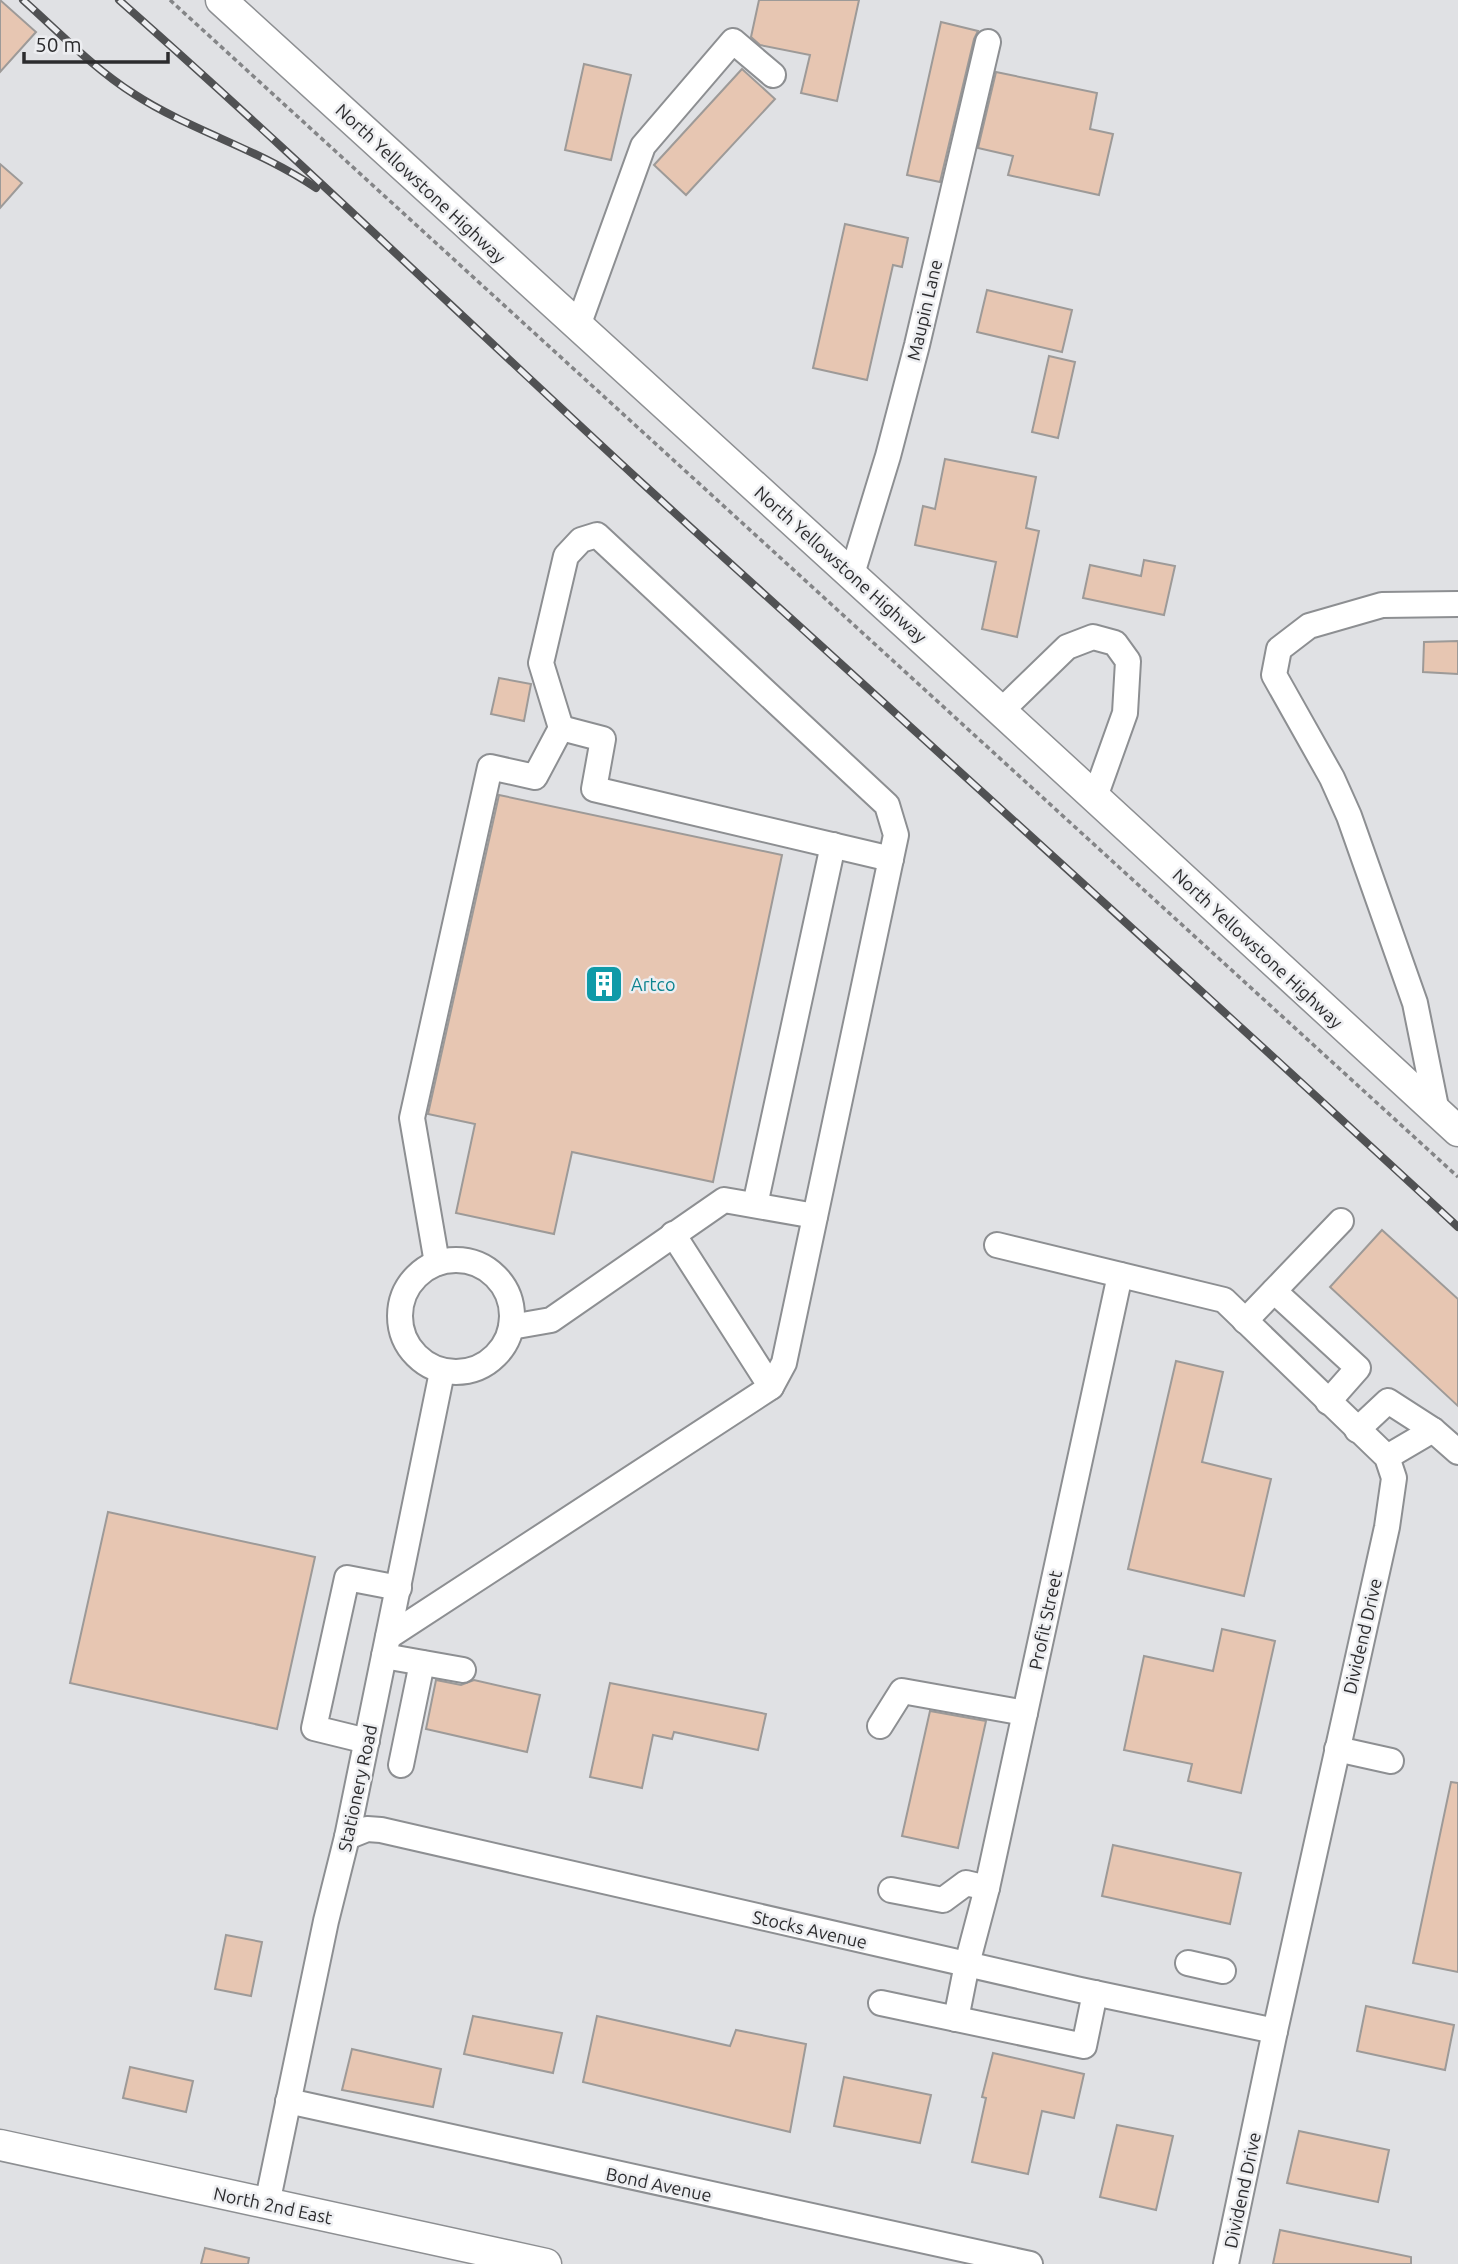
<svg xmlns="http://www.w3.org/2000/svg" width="1458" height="2264" font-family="Ubuntu,sans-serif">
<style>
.building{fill:#e7c6b2;stroke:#9d9a98;stroke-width:2}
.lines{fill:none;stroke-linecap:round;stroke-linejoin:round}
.minor-casing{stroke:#8d8f92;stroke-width:28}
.major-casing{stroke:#8d8f92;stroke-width:33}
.path{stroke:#848587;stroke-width:3.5;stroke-dasharray:5 3.5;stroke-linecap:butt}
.minor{stroke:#fff;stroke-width:24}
.major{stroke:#fff;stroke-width:30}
.rail-casing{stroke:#505153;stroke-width:8}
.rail{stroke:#edeef1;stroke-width:5;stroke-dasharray:16;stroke-linecap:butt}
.labels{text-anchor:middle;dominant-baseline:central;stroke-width:5;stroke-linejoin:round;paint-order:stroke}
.street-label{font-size:18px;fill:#2c2c2e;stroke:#edeef1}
.culture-label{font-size:18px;fill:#0d838f;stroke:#edeef1;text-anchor:start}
</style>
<rect width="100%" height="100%" fill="#e0e1e4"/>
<g class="building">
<polygon points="0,0 36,32 0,72"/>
<polygon points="759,0 859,0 837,101 801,93 810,55 760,45 751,37"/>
<polygon points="941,22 978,31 974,39 940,182 907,175"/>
<polygon points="584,64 631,75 611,160 565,150"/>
<polygon points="742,69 775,99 686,195 654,165"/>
<polygon points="996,72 1097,93 1090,129 1113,134 1099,195 1008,175 1013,156 978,148"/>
<polygon points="0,164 22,183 0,208"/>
<polygon points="845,224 908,238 902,267 893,265 867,380 813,368"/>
<polygon points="987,290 1072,310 1062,352 977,332"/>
<polygon points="1049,356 1075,362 1058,438 1032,432"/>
<polygon points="945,459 1036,477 1026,528 1039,531 1017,637 982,629 996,562 915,545 923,506 935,509"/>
<polygon points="1144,560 1175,566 1164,615 1083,598 1090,565 1141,576"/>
<polygon points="1458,641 1458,674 1423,672 1424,642"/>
<polygon points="499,678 531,684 524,721 491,714"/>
<polygon points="499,795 782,855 713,1182 572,1152 554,1234 456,1213 475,1124 428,1114"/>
<polygon points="1382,1230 1458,1299 1458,1406 1330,1287"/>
<polygon points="1176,1361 1223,1372 1202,1462 1271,1479 1244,1596 1128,1569"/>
<polygon points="108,1512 315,1557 277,1729 70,1683"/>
<polygon points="1222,1629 1275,1641 1241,1793 1188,1781 1192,1764 1124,1750 1144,1656 1213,1671"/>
<polygon points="436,1680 461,1685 474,1680 540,1695 527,1752 426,1729"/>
<polygon points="610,1683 766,1714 758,1750 674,1732 672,1739 653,1735 642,1788 590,1777"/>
<polygon points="930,1711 986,1721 958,1848 902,1836"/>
<polygon points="1451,1782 1458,1783 1458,1972 1413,1963"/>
<polygon points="1113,1845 1241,1873 1230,1924 1102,1896"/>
<polygon points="226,1935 262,1942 251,1996 215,1989"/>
<polygon points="1366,2006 1454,2025 1445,2070 1357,2051"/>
<polygon points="473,2016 562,2033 553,2073 464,2054"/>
<polygon points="597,2016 730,2046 736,2030 806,2044 790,2132 583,2082"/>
<polygon points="352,2049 441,2069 433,2107 342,2090"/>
<polygon points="993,2053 1084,2074 1074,2118 1042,2111 1028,2174 972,2162 986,2098 982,2097"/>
<polygon points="130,2067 193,2081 186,2112 123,2098"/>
<polygon points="844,2077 931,2095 920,2143 834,2126"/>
<polygon points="1117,2125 1173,2136 1156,2210 1100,2197"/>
<polygon points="1299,2131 1389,2150 1378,2202 1287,2183"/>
<polygon points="1280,2230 1411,2257 1411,2264 1273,2264"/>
<polygon points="205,2248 249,2258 248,2264 201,2264"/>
</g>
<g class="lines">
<defs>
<g id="minor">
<polyline points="578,326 643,146 733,41 773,75"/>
<polyline points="852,574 888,456 917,345 988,42"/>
<polyline points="1001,711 1067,647 1093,637 1115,643 1128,661 1125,713 1095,797"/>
<polyline points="561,728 603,739 594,789 891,859"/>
<polyline points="1437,1112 1415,1003 1349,816 1332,778 1274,675 1279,649 1309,626 1382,605 1458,604"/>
<polyline points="755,1205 833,845"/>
<polyline points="673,1234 771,1387"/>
<polyline points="997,1245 1224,1300 1387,1457 1394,1478 1387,1527 1275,2031 1226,2264"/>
<circle cx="456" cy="1316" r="56"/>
<polyline points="1274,1291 1358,1368 1328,1402"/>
<polyline points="1245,1321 1341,1221"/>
<polyline points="511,1327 551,1320 724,1200 815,1216"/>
<polyline points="1357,1430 1388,1401 1433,1430 1458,1452"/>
<polyline points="1387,1457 1433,1430"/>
<polyline points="388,1637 771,1387 784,1363 896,835 887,805 597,535 581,540 566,556 541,663 561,728 535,777 490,767 412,1118 437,1263"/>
<polyline points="384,1656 463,1670"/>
<polyline points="880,1726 902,1691 1025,1713"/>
<polyline points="367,1741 314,1728 347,1578 399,1588"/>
<polyline points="1337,1749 1391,1761"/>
<polyline points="401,1765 422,1663"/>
<polyline points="347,1837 367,1829 381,1830 1080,1990 1275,2031"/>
<polyline points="891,1890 943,1900 966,1883 987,1888"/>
<polyline points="1188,1963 1223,1971"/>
<polyline points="881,2003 1084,2046 1095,1993"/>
<polyline points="956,2019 967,1964 987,1888 1120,1275"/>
<polyline points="288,2101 1030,2264"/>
<polyline points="267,2204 326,1921 347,1837 442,1372"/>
</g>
<g id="major">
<polyline points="221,0 1001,711 1458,1131"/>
<polyline points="0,2145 546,2264"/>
</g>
</defs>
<use href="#minor" class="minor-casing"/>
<use href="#major" class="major-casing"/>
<polyline class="path" points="170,0 1458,1177"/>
<use href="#minor" class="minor"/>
<use href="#major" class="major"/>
<defs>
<g id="rail">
<path d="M23,0c36,32 70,68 111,94 57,37 125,55 182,94"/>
<path d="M119,0c178,157 348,322 523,483 272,248 546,494 816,744"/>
</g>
</defs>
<use href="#rail" class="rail-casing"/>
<use href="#rail" class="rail"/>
</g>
<defs>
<symbol id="building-square" viewBox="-11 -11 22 22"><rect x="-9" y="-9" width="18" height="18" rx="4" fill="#0f9aa8" stroke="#edeef1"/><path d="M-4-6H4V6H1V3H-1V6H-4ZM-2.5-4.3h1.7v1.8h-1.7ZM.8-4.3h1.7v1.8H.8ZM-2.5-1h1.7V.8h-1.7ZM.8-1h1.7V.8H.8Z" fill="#fff"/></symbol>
</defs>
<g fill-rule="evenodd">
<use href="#building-square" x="582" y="962" width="44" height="44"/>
</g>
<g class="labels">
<g class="street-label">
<text transform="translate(421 183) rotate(43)">North Yellowstone Highway</text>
<text transform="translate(924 310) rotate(-77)">Maupin Lane</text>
<text transform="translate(841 564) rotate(42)">North Yellowstone Highway</text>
<text transform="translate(1258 948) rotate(43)">North Yellowstone Highway</text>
<text transform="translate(1045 1620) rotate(-78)">Profit Street</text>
<text transform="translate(1362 1636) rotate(-77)">Dividend Drive</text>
<text transform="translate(357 1788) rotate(-78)">Stationery Road</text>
<text transform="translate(810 1929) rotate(13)">Stocks Avenue</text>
<text transform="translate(659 2184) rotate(12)">Bond Avenue</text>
<text transform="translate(1242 2190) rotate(-78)">Dividend Drive</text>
<text transform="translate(273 2205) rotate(12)">North 2nd East</text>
</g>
<g class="culture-label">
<text x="631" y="984">Artco</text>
</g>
</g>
<path d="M24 52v10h144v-10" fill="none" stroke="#2c2c2e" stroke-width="3.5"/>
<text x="35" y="52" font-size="21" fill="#2c2c2e" stroke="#edeef1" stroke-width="5" paint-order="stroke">50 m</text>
</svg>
